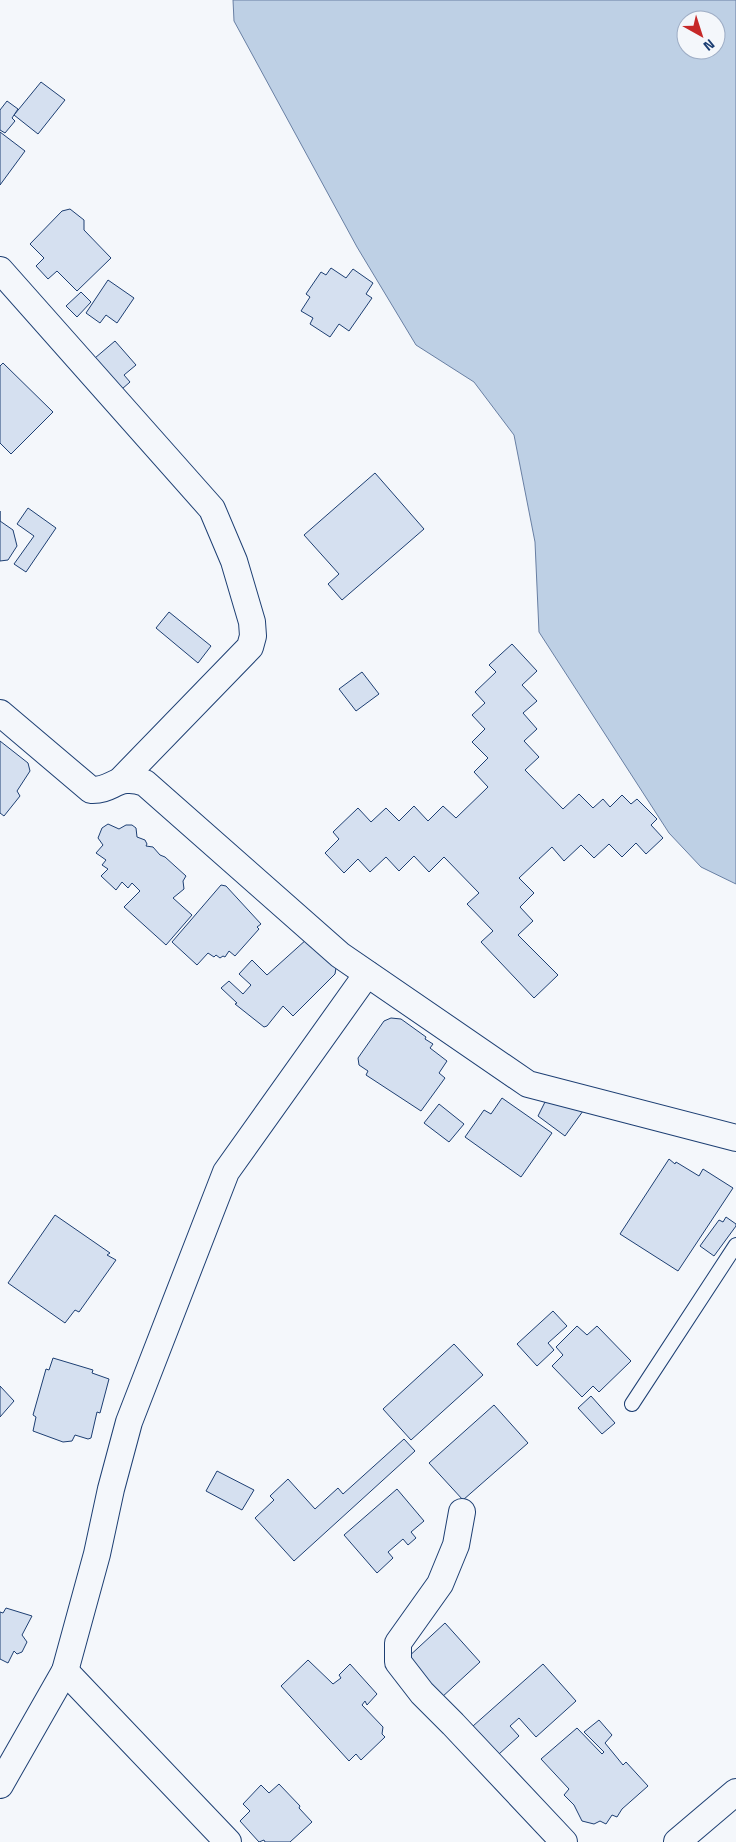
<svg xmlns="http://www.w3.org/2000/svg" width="736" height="1842" font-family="'Titillium Web',sans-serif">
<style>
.water{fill:#bed0e5;stroke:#687fa3;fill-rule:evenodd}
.building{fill:#d5e0f0;stroke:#1d3f73}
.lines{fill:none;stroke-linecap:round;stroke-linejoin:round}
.service-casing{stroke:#1d3f73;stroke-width:16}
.minor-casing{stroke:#1d3f73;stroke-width:28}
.service{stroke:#f4f7fb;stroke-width:14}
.minor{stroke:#f4f7fb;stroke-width:26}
</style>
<rect width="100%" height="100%" fill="#f4f7fb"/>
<path class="water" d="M233,0h503v884l-35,-17 -32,-34 -130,-201 -4,-90 -21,-107 -40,-53 -58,-37 -59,-98 -123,-226zM686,20h30v30h-30z"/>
<g class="building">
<polygon points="41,82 65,100 38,134 14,115"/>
<polygon points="7,101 18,109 12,118 15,121 5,133 0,130 0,110"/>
<polygon points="0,132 25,151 0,185"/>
<polygon points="70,209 84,220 84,230 111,258 77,291 57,271 48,279 36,266 44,258 30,244 62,211"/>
<polygon points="331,268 346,278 353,269 373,283 366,294 372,298 349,331 339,324 330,337 310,324 313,318 301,311 310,297 306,294 321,272 326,275"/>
<polygon points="108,280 134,298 117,323 106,315 100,323 86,313"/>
<polygon points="81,292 91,302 77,317 66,306"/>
<polygon points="115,341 136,365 124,375 130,382 122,389 95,358"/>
<polygon points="3,363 53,412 11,454 0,443 0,366"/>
<polygon points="375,473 424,529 342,600 328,584 339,574 304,535"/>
<polygon points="28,508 56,528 26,572 14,564 34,536 17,524"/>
<polygon points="0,511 0,521 13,530 17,546 8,560 0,561"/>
<polygon points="169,612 211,646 198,663 156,628"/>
<polygon points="512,644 537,671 522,685 537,701 523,713 537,729 524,741 539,757 525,770 563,809 579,794 593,808 603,799 610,807 622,795 631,804 637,799 657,819 651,825 663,838 646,854 636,843 622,857 609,844 594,858 581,845 564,861 552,847 519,878 534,893 520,907 533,921 518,935 558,975 534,998 481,942 493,931 467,904 479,893 444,857 429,872 414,856 399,871 386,857 370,872 358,859 344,873 325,853 339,839 333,832 358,808 371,822 386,808 399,821 414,806 428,821 443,806 456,818 488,787 474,772 488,758 472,742 485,729 472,715 485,703 475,692 496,672 489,665"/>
<polygon points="362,672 379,694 356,711 339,689"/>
<polygon points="0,741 28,763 30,771 17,791 20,796 4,816 0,813"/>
<polygon points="108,824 119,829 126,825 132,825 136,828 137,837 145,840 147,844 146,846 153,847 160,855 165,857 186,876 183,881 184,889 173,898 192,915 166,945 124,907 140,891 132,883 128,888 122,882 116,890 101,876 108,869 102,865 106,860 96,853 103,845 98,838 102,828"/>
<polygon points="221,885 226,886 261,924 257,927 259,929 235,956 229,951 225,957 223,956 220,958 216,955 214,957 208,953 197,965 172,942"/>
<polygon points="307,939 336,968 335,974 293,1016 283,1006 267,1026 264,1027 235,1004 237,1003 221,988 229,981 243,994 251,985 239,974 252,960 267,975"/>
<polygon points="391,1018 401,1019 426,1037 425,1039 433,1044 430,1048 447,1061 439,1073 445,1078 421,1111 366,1075 368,1071 359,1065 358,1058 384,1021"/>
<polygon points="502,1098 552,1133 521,1177 465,1137 484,1110 491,1114"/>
<polygon points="547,1098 583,1111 565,1136 538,1116"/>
<polygon points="439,1104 464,1124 449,1142 424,1123"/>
<polygon points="669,1159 675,1164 676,1162 699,1176 703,1169 733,1188 678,1271 620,1234"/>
<polygon points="55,1215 110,1253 107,1255 116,1260 79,1312 75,1310 65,1323 8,1283"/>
<polygon points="726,1217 736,1224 736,1226 714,1256 700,1246 719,1220 723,1222"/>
<polygon points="553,1311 567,1326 548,1343 554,1350 537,1366 517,1344"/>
<polygon points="577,1326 587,1335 597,1326 631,1361 599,1392 593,1386 582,1397 552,1366 563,1355 556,1347"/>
<polygon points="454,1344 483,1375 411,1440 383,1409"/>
<polygon points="53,1358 93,1370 92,1373 109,1379 100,1413 97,1412 91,1438 88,1439 75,1435 72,1441 63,1442 33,1431 36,1417 33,1415 46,1369 49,1370"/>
<polygon points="0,1386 14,1401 0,1417"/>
<polygon points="591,1396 615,1423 602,1434 578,1408"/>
<polygon points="494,1405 528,1443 463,1500 429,1463"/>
<polygon points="404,1439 415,1451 294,1561 255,1518 274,1500 270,1496 288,1479 315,1509 338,1488 343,1494"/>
<polygon points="217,1471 254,1490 242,1510 206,1491"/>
<polygon points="397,1489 424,1521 411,1532 416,1538 408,1545 403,1539 388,1552 393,1558 377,1573 344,1535"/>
<polygon points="6,1608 32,1616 22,1635 27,1642 22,1652 17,1654 14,1651 8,1663 0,1659 0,1612 3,1613"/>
<polygon points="445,1623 480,1662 441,1698 406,1659"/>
<polygon points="308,1660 333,1684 341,1678 339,1675 350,1664 377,1694 367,1705 365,1701 362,1705 383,1727 382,1734 385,1737 361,1760 356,1754 349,1761 281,1686"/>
<polygon points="543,1664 576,1701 536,1737 519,1718 510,1726 519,1736 499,1754 473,1726"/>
<polygon points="599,1720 612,1735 605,1743 623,1765 626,1762 648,1786 622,1809 617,1817 612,1815 606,1824 600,1821 594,1824 582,1821 574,1805 564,1795 569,1789 541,1759 577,1728 602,1754 604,1752 584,1732"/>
<polygon points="279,1784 300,1806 299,1808 312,1822 290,1842 265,1842 264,1840 259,1842 240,1821 250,1811 243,1804 261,1785 269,1793"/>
</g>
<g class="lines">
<defs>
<polyline id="service" points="632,1404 736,1245"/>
<g id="minor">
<polyline points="0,270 212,509 234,561 252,622 253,636 250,647 122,779"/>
<path d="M0,713l91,77c23,1 25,-17 54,-7l195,172 188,129 208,54"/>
<polyline points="462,1512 456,1545 440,1584 398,1643 398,1662 422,1693 453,1724 564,1842"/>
<polyline points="65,1671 228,1842"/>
<polyline points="0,1785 65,1671 97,1554 111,1489 129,1422 226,1172 367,974"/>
<polyline points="677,1842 736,1792"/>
</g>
</defs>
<use href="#service" class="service-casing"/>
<use href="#minor" class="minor-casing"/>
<use href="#service" class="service"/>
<use href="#minor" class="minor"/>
</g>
<g transform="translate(701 35) rotate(141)"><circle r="24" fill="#f4f7fb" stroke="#9eadc5"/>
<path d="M0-4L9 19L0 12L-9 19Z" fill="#c62828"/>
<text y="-8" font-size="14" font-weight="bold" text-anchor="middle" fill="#1d3f73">N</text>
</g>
</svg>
